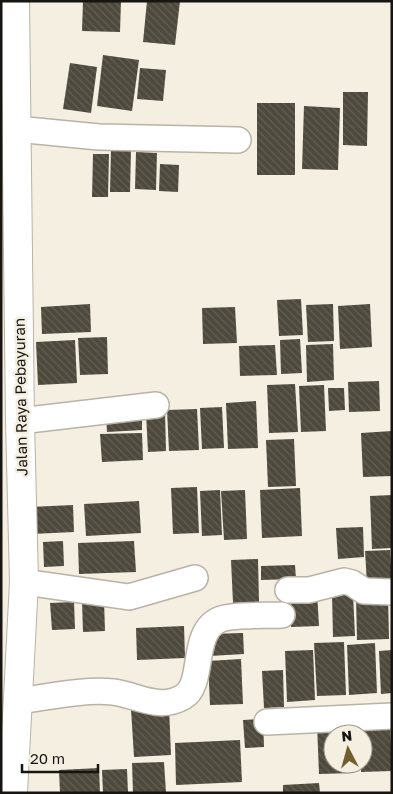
<svg xmlns="http://www.w3.org/2000/svg" width="393" height="794" font-family="'Golos Text',sans-serif">
<style>
.building{fill:url(#building-back-hatch)}
.lines{fill:none;stroke-linecap:round;stroke-linejoin:round}
.street-casing{stroke:#b8b3a6;stroke-width:28}
.secondary-casing{stroke:#b8b3a6;stroke-width:30}
.street{stroke:#fff;stroke-width:25}
.secondary{stroke:#fff;stroke-width:28}
.labels{text-anchor:middle;dominant-baseline:central;stroke-width:5;stroke-linejoin:round;paint-order:stroke}
.street-label{font-size:15px;fill:#171511;stroke:#f4efe1}
</style>
<defs>
<pattern id="building-back-hatch" width="6" height="6" patternUnits="userSpaceOnUse" patternTransform="scale(1.25)"><rect width="6" height="6" fill="#4d493d"/><path d="M-1 5l2 2M0 0l6 6M5-1l2 2" fill="none" stroke="#635f56"/></pattern>
</defs>
<rect width="100%" height="100%" fill="#f4efe1"/>
<g class="building">
<polygon points="83,1 121,1 120,32 82,31"/>
<polygon points="147,1 180,1 175,45 143,42"/>
<polygon points="103,55 139,60 132,111 97,106"/>
<polygon points="70,63 97,67 91,113 63,109"/>
<polygon points="140,68 166,70 163,101 137,99"/>
<polygon points="343,92 368,92 367,146 343,145"/>
<rect x="257" y="103" width="38" height="72"/>
<polygon points="304,106 340,108 338,170 302,169"/>
<polygon points="111,149 131,150 130,192 110,192"/>
<polygon points="136,152 157,153 156,190 135,189"/>
<polygon points="93,154 109,154 108,197 92,197"/>
<polygon points="160,164 179,165 178,192 159,191"/>
<polygon points="301,299 303,335 279,336 277,300"/>
<polygon points="90,304 91,332 42,334 41,307"/>
<polygon points="333,304 334,341 308,342 306,305"/>
<polygon points="370,304 372,347 340,349 338,306"/>
<polygon points="235,307 237,343 203,344 202,308"/>
<polygon points="107,337 108,374 80,375 78,338"/>
<polygon points="300,339 302,373 281,374 280,340"/>
<polygon points="75,340 77,383 38,385 36,342"/>
<polygon points="333,344 334,380 307,382 306,345"/>
<polygon points="275,345 277,375 240,376 239,346"/>
<polygon points="379,381 380,411 349,412 348,382"/>
<polygon points="295,384 298,432 269,433 267,385"/>
<polygon points="324,385 326,431 301,432 299,386"/>
<polygon points="328,388 344,388 345,410 329,411"/>
<polygon points="256,401 258,448 228,449 226,403"/>
<polygon points="222,407 224,448 202,449 200,408"/>
<polygon points="197,409 199,450 169,451 167,410"/>
<polygon points="165,412 166,451 148,452 146,413"/>
<polygon points="142,413 142,430 107,432 106,414"/>
<polygon points="392,431 392,476 363,477 361,433"/>
<polygon points="142,433 143,460 102,462 100,434"/>
<polygon points="294,439 296,486 268,487 266,440"/>
<polygon points="197,487 199,533 173,534 171,488"/>
<polygon points="300,488 302,536 262,538 260,490"/>
<polygon points="220,490 222,535 202,536 200,491"/>
<polygon points="245,490 247,539 224,540 221,491"/>
<polygon points="392,495 392,548 372,549 370,496"/>
<polygon points="139,501 141,533 86,536 84,504"/>
<polygon points="73,505 74,532 32,534 30,507"/>
<polygon points="363,527 364,557 338,559 336,528"/>
<polygon points="63,541 64,566 44,567 43,542"/>
<polygon points="134,541 136,572 79,574 78,543"/>
<polygon points="390,550 392,583 367,584 365,551"/>
<polygon points="258,559 259,602 233,603 231,560"/>
<polygon points="295,565 296,579 261,580 261,566"/>
<polygon points="317,592 319,626 291,627 289,593"/>
<polygon points="353,594 355,636 333,637 332,595"/>
<polygon points="388,595 389,639 357,640 356,596"/>
<polygon points="104,600 105,631 83,632 82,601"/>
<polygon points="74,602 75,629 52,630 50,603"/>
<polygon points="184,626 185,658 137,660 136,628"/>
<polygon points="243,633 244,654 210,656 209,634"/>
<polygon points="344,642 346,695 317,696 314,643"/>
<polygon points="375,643 377,693 349,695 347,645"/>
<polygon points="313,650 315,700 287,702 285,651"/>
<polygon points="392,650 392,693 381,694 379,651"/>
<polygon points="241,659 243,704 210,705 208,661"/>
<polygon points="283,670 284,707 264,708 262,671"/>
<polygon points="169,707 171,755 134,757 131,709"/>
<polygon points="263,719 264,747 245,748 243,720"/>
<polygon points="351,723 352,734 333,734 333,764 353,764 354,773 319,774 317,724"/>
<polygon points="390,723 392,771 361,772 363,734 360,734 359,724"/>
<polygon points="240,740 242,782 176,785 175,743"/>
<polygon points="164,762 166,793 133,793 132,763"/>
<polygon points="99,768 100,793 60,793 59,770"/>
<polygon points="127,769 128,793 103,793 102,770"/>
<polygon points="319,783 320,793 283,793 283,785"/>
</g>
<g class="lines">
<defs>
<g id="street">
<polyline points="16,129 99,137 238,140"/>
<polyline points="20,421 156,405"/>
<polyline points="24,582 129,597 195,578"/>
<polyline points="288,590 309,590 344,581 352,583 364,591 392,592"/>
<path d="M18,701c31,-4 65,-12 95,-9 24,3 46,19 70,5 23,-13 6,-66 38,-78 15,-5 44,-3 61,-4"/>
<polyline points="267,722 392,716"/>
</g>
<polyline id="secondary" points="13,793 24,582 20,421 15,1"/>
</defs>
<use href="#street" class="street-casing"/>
<use href="#secondary" class="secondary-casing"/>
<use href="#street" class="street"/>
<use href="#secondary" class="secondary"/>
</g>
<g class="labels">
<g class="street-label">
<text transform="translate(20 397) rotate(-91)">Jalan Raya Pebayuran</text>
</g>
</g>
<rect width="393" height="794" fill="none" stroke="#171511" stroke-width="5"/>
<g transform="translate(348 749) rotate(354)"><circle r="24" fill="#f4efe1" stroke="#9c988e"/>
<path d="M0-4L9 19L0 12L-9 19Z" fill="#715e2c"/>
<text y="-8" font-size="14" font-weight="bold" text-anchor="middle" fill="#171511">N</text>
</g>
<path d="M22 764v8h76v-8" fill="none" stroke="#171511" stroke-width="2.5"/>
<text x="30" y="764" font-size="15" fill="#171511" stroke="#f4efe1" stroke-width="4" paint-order="stroke">20 m</text>
</svg>
